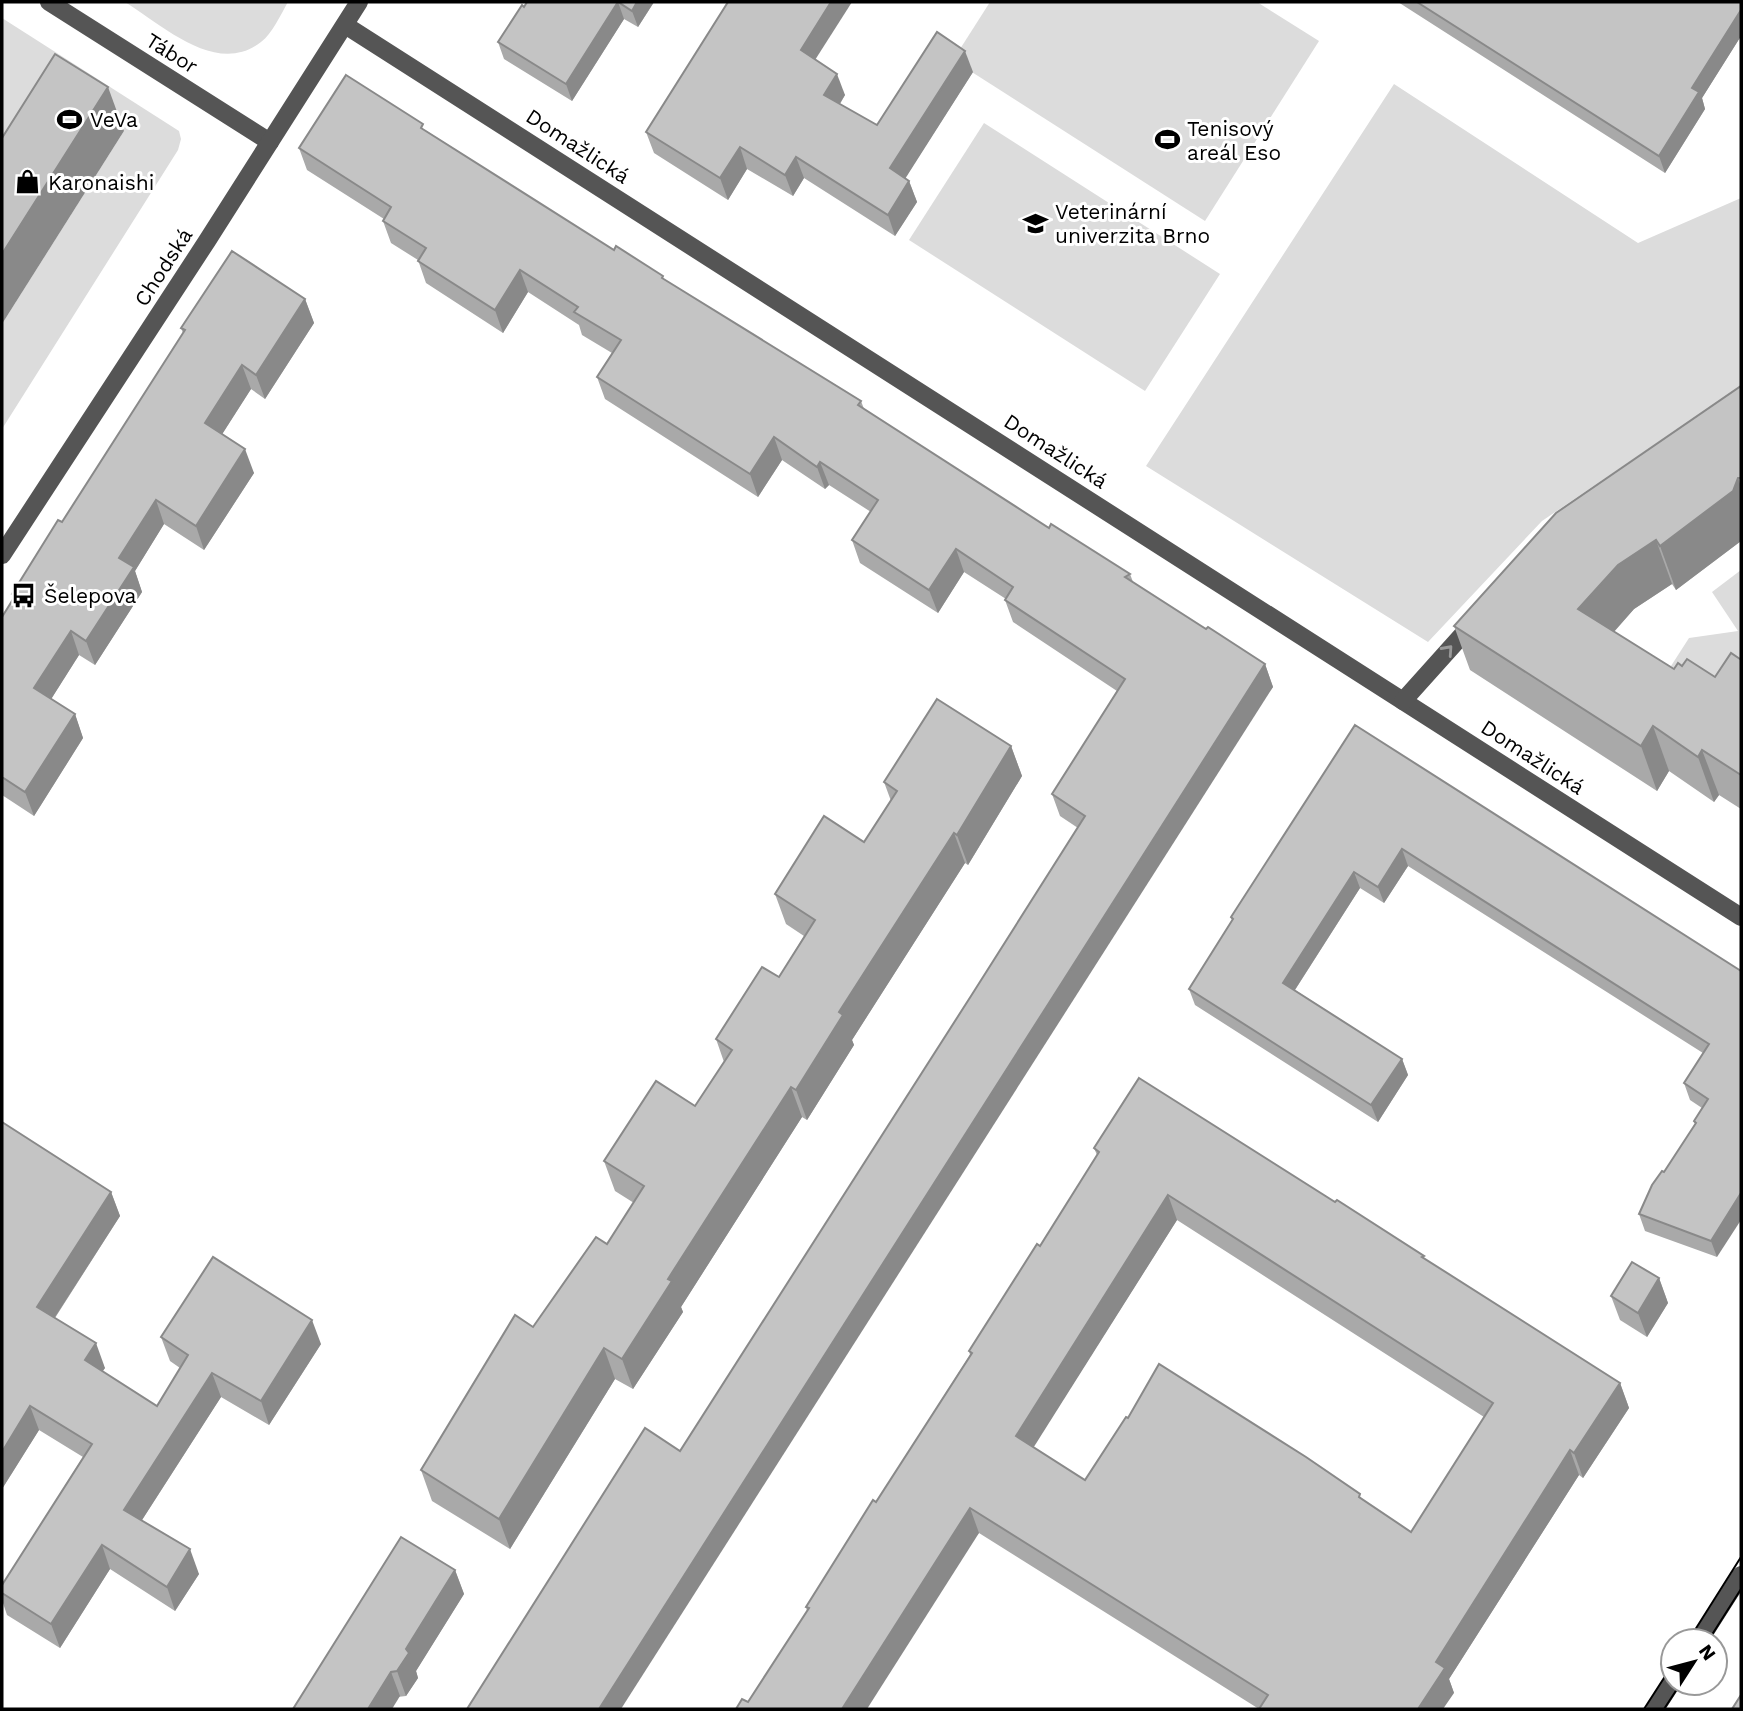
<svg xmlns="http://www.w3.org/2000/svg" width="1743" height="1711" font-family="'Work Sans',sans-serif">
<style>
.green{fill:#dcdcdc}
.lines{fill:none;stroke-linecap:round;stroke-linejoin:round}
.minor{stroke:#555;stroke-width:18}
.tram{stroke:#000;stroke-width:2}
.wall{fill:#a9a9a9;fill-rule:evenodd}
.shaded-wall{fill:#898989}
.building{fill:#c4c4c4;stroke:#898989;stroke-width:2;fill-rule:evenodd}
.oneway{stroke:#999}
.labels{text-anchor:middle;dominant-baseline:central;stroke-width:6;stroke-linejoin:round;paint-order:stroke}
.street-label{font-size:21px;fill:#000;stroke:#fff}
.poi-label{font-size:21px;fill:#000;stroke:#fff;text-anchor:start}
</style>
<rect width="100%" height="100%" fill="#fff"/>
<g class="green">
<path d="M125,2h163c-7,12 -16,32 -27,40 -44,35 -99,-17 -136,-40z"/>
<polygon points="990,2 1257,2 1319,41 1205,221 953,60"/>
<polygon points="2,18 179,131 181,139 178,150 2,429 2,324 124,131 2,186"/>
<polygon points="1394,84 1638,243 1741,198 1741,386 1542,521 1428,642 1146,466"/>
<polygon points="984,123 1220,274 1145,391 909,240"/>
<polygon points="1741,570 1741,706 1738,711 1671,666 1689,638 1738,631 1712,592"/>
</g>
<g class="lines">
<g class="minor">
<polyline points="49,2 270,142"/>
<polyline points="345,25 1741,917"/>
<polyline points="2,555 207,241 359,2"/>
<polyline points="1403,701 1473,623"/>
<polyline points="1699,1641 1741,1575"/>
<polyline points="1655,1709 1673,1681"/>
</g>
<g class="tram">
<polyline points="1688,1641 1741,1557"/>
<polyline points="1708,1641 1741,1589"/>
<polyline points="1644,1709 1673,1664"/>
<polyline points="1664,1709 1681,1683"/>
</g>
</g>
<g class="wall">
<polygon points="527,2 654,2 638,27 624,19 572,101 504,59 498,42"/>
<polygon points="1398,2 1741,2 1741,36 1702,98 1705,109 1665,173"/>
<polygon points="816,60 845,95 840,104 877,125 973,72 905,178 909,181 917,202 895,236 804,178 793,196 747,169 728,200 654,153 646,132"/>
<polygon points="425,130 614,250 665,280 861,401 864,409 1049,528 1130,574 1133,582 1206,629 1265,664 1273,687 680,1451 1078,828 1060,816 1052,794 1117,691 1013,622 1005,600 1006,599 964,572 938,613 860,563 852,540 871,512 829,485 825,489 782,460 758,497 605,399 597,377 612,353 582,335 579,325 528,292 503,333 426,283 418,260 391,243 383,221 384,219 307,170 299,148"/>
<polygon points="305,299 314,323 265,399 251,389 222,434 254,473 204,550 164,524 135,571 142,592 95,665 79,655 51,699 75,714 83,738 34,816 2,795 2,617 14,599 12,594 62,522 183,333 181,328"/>
<polygon points="1741,386 1741,541 1676,590 1672,584 1634,609 1614,632 1674,669 1682,666 1715,677 1741,658 1741,809 1719,795 1714,802 1669,771 1657,791 1470,670 1454,626"/>
<polygon points="1355,725 1741,971 1717,1257 1645,1231 1639,1214 1695,1124 1694,1121 1702,1108 1690,1100 1684,1083 1703,1053 1408,866 1384,903 1360,888 1295,990 1402,1059 1408,1075 1378,1122 1195,1005 1189,989 1232,920 1231,917"/>
<polygon points="1011,746 1022,776 968,865 965,863 852,1040 854,1045 807,1120 802,1117 681,1307 683,1312 633,1389 615,1379 510,1549 432,1501 421,1470 533,1327 607,1244 634,1203 615,1191 604,1161 695,1106 724,1062 716,1039 779,977 804,936 786,924 775,894 864,842 891,801 884,782"/>
<polygon points="2,1122 111,1192 120,1216 55,1318 105,1368 102,1371 157,1406 180,1368 170,1361 161,1337 321,1344 269,1425 221,1397 142,1520 199,1574 175,1611 110,1569 60,1648 7,1615 2,1600 2,1585 83,1457 39,1430 2,1489"/>
<path d="M1094,1148l331,111 195,124 9,25 -46,70 -4,-3 -130,204 5,14 -195,16 -280,-176 -231,169 59,-91 -1,-4 70,-105 94,-147 -1,-4 71,-105 57,-91zM1177,1220l307,197 -73,115 -326,-52 -52,-33z"/>
<polygon points="1659,1278 1668,1303 1647,1337 1620,1320 1611,1296"/>
<polygon points="455,1570 464,1594 416,1671 418,1678 406,1696 293,1709"/>
</g>
<g class="shaded-wall">
<polygon points="618,2 624,19 572,101 566,84"/>
<polygon points="637,2 654,2 638,27 632,11"/>
<polygon points="831,2 852,2 808,71 801,50"/>
<polygon points="1741,10 1741,36 1702,98 1705,109 1665,173 1659,156 1692,88"/>
<polygon points="965,51 973,72 898,190 890,168"/>
<polygon points="837,74 845,95 832,116 824,95"/>
<polygon points="108,87 124,131 2,324 2,254"/>
<polygon points="740,147 747,169 728,200 720,178"/>
<polygon points="796,157 804,178 793,196 785,175"/>
<polygon points="909,181 917,202 895,236 888,215"/>
<polygon points="520,270 528,292 503,333 495,310"/>
<polygon points="305,299 314,323 265,399 256,375"/>
<polygon points="242,365 251,389 214,447 205,423"/>
<polygon points="774,437 782,460 758,497 750,474"/>
<polygon points="245,449 254,473 204,550 196,526"/>
<polygon points="820,462 829,485 825,489 817,467"/>
<polygon points="1738,478 1741,487 1741,541 1676,590 1660,546"/>
<polygon points="156,500 164,524 135,571 142,592 95,665 86,641 119,558"/>
<polygon points="1656,540 1672,584 1634,609 1594,654 1578,609 1618,565"/>
<polygon points="956,549 964,572 938,613 929,590"/>
<polygon points="71,631 79,655 43,712 34,688"/>
<polygon points="1265,664 1273,687 621,1709 599,1709"/>
<polygon points="75,714 83,738 34,816 25,792"/>
<polygon points="1653,726 1669,771 1657,791 1641,746"/>
<polygon points="1011,746 1022,776 968,865 957,835"/>
<polygon points="1702,750 1719,795 1714,802 1698,757"/>
<polygon points="954,833 965,863 852,1040 854,1045 807,1120 796,1090 839,1012"/>
<polygon points="1402,849 1408,866 1384,903 1378,887"/>
<polygon points="1354,872 1360,888 1289,999 1283,983"/>
<polygon points="1402,1059 1408,1075 1378,1122 1371,1105"/>
<polygon points="791,1087 802,1117 681,1307 683,1312 633,1389 622,1359 668,1279"/>
<polygon points="111,1192 120,1216 46,1331 37,1307"/>
<polygon points="1741,1193 1741,1220 1717,1257 1711,1241"/>
<polygon points="1168,1195 1177,1220 1025,1461 1016,1436"/>
<polygon points="1659,1278 1668,1303 1647,1337 1638,1313"/>
<polygon points="312,1320 321,1344 269,1425 261,1401"/>
<polygon points="96,1343 105,1368 94,1384 85,1360"/>
<polygon points="604,1348 615,1379 510,1549 499,1519"/>
<polygon points="212,1373 221,1397 133,1534 124,1510"/>
<polygon points="1620,1383 1629,1408 1583,1478 1574,1453"/>
<polygon points="30,1406 39,1430 2,1489 2,1452"/>
<polygon points="1570,1450 1579,1475 1449,1679 1454,1693 1443,1709 1418,1709 1436,1662"/>
<polygon points="970,1508 979,1533 867,1709 842,1709"/>
<polygon points="102,1545 110,1569 60,1648 51,1624"/>
<polygon points="190,1549 199,1574 175,1611 167,1587"/>
<polygon points="455,1570 464,1594 416,1671 418,1678 406,1696 397,1671 406,1649"/>
<polygon points="391,1672 400,1696 392,1709 368,1709"/>
</g>
<g class="building">
<polygon points="527,2 637,2 632,11 618,2 566,84 498,42 522,5 524,7"/>
<polygon points="728,2 831,2 801,50 837,74 824,95 877,125 937,32 965,51 890,168 909,181 888,215 796,157 785,175 740,147 720,178 646,132"/>
<polygon points="1417,2 1741,2 1741,10 1692,88 1699,92 1659,156"/>
<polygon points="55,54 108,87 2,254 2,138"/>
<polygon points="346,75 423,124 421,128 614,250 616,246 663,276 662,278 861,401 858,405 1049,528 1051,524 1130,574 1125,577 1206,629 1208,627 1265,664 599,1709 467,1709 645,1428 680,1451 971,996 1085,816 1052,794 1125,679 1005,600 1013,587 956,549 929,590 852,540 878,500 820,462 817,467 774,437 750,474 597,377 621,340 574,312 578,307 520,270 495,310 418,261 426,248 383,221 391,207 299,148"/>
<polygon points="232,251 305,299 256,375 242,365 205,423 245,449 196,526 156,500 119,558 134,567 86,641 71,631 34,688 75,714 25,792 2,777 2,617 15,596 12,594 58,520 62,522 185,330 181,328"/>
<polygon points="1741,386 1741,478 1738,478 1733,491 1660,546 1656,540 1618,565 1578,609 1674,669 1678,663 1682,666 1687,659 1715,677 1731,653 1740,659 1741,658 1741,775 1702,750 1698,757 1653,726 1641,746 1454,626 1556,513"/>
<polygon points="937,699 1011,746 957,835 954,833 839,1012 843,1015 796,1090 791,1087 668,1279 672,1281 622,1359 604,1348 499,1519 421,1470 515,1315 533,1327 596,1237 607,1244 644,1186 604,1161 656,1081 695,1106 732,1050 716,1039 762,967 779,977 815,920 775,894 824,816 864,842 897,791 884,782"/>
<polygon points="1355,725 1741,971 1741,1193 1711,1241 1639,1214 1652,1185 1662,1171 1664,1172 1696,1123 1694,1121 1708,1099 1684,1083 1709,1044 1402,849 1378,887 1354,872 1283,983 1402,1059 1371,1105 1189,989 1233,919 1231,917"/>
<path d="M1139,1078l196,124 2,-2 87,56 -2,1 198,126 -46,70 -4,-3 -134,212 9,6 -27,41h-159l9,-14 -298,-187 -128,201h-106l6,-10 6,3 61,-94 -3,-1 67,-107 3,2 96,-149 -3,-2 68,-107 3,2 59,-94 -5,-4zM1168,1195l325,208 -82,129 -52,-35 1,-3 -54,-37 -147,-93 -31,54 -2,-1 -41,63 -69,-44z"/>
<polygon points="2,1122 111,1192 37,1307 96,1343 85,1360 157,1406 188,1355 161,1337 213,1257 312,1320 261,1401 212,1373 124,1510 190,1549 167,1587 102,1545 51,1624 2,1593 2,1585 92,1444 30,1406 2,1452"/>
<polygon points="1632,1262 1659,1278 1638,1313 1611,1296"/>
<polygon points="401,1537 455,1570 406,1649 409,1653 397,1671 391,1672 368,1709 293,1709"/>
<polygon points="1741,1695 1741,1709 1732,1709"/>
</g>
<defs><path id="oneway-chevron" d="M-2-3.5L2.5 0L-2 3.5" fill="none" stroke-width="1.6" stroke-linecap="round" stroke-linejoin="round" transform="scale(1.75)"/></defs>
<use class="oneway" href="#oneway-chevron" transform="translate(1448 650) rotate(-48)"/>
<defs>
<symbol id="stadium-bare" viewBox="-9 -9 18 18"><path d="M0-5a6.5 5 0 1 0 0 10a6.5 5 0 1 0 0-10ZM-3.5-1.8h7v3.6h-7Z" fill="#000" stroke="#fff" stroke-width="2.5" paint-order="stroke"/></symbol>
<symbol id="shop-bare" viewBox="-9 -9 18 18"><path d="M-5-2.5h2.3a2.7 3.5 0 0 1 5.4 0H5L5.5 6h-11ZM-1.5-2.5h3a1.5 2.3 0 0 0-3 0Z" fill="#000" stroke="#fff" stroke-width="2.5" paint-order="stroke"/></symbol>
<symbol id="university-bare" viewBox="-9 -9 18 18"><path d="M0-5L7-2L0 1L-7-2ZM-4 1L0 2.5L4 1V4Q0 6-4 4Z" fill="#000" stroke="#fff" stroke-width="2.5" paint-order="stroke"/></symbol>
<symbol id="bus-bare" viewBox="-9 -9 18 18"><path d="M-5-6H5V4H4V6H2V4H-2V6H-4V4H-5ZM-3.5-4V0h7V-4ZM-3.5 1.2v1.5H-2V1.2ZM2 1.2v1.5H3.5V1.2Z" fill="#000" stroke="#fff" stroke-width="2.5" paint-order="stroke"/></symbol>
</defs>
<g fill-rule="evenodd">
<use href="#stadium-bare" x="52" y="102" width="35" height="35"/>
<use href="#stadium-bare" x="1150" y="122" width="35" height="35"/>
<use href="#shop-bare" x="10" y="164" width="35" height="35"/>
<use href="#university-bare" x="1018" y="206" width="35" height="35"/>
<use href="#bus-bare" x="6" y="578" width="35" height="35"/>
</g>
<g class="labels">
<g class="street-label">
<text transform="translate(172 53) rotate(32)">Tábor</text>
<text transform="translate(578 146) rotate(33)">Domažlická</text>
<text transform="translate(163 267) rotate(-57)">Chodská</text>
<text transform="translate(1056 451) rotate(33)">Domažlická</text>
<text transform="translate(1533 757) rotate(33)">Domažlická</text>
</g>
<g class="poi-label">
<text x="90" y="119">VeVa</text>
<text x="1187" y="128">Tenisový<tspan x="1187" dy="24">areál Eso</tspan></text>
<text x="48" y="182">Karonaishi</text>
<text x="1055" y="211">Veterinární<tspan x="1055" dy="24">univerzita Brno</tspan></text>
<text x="44" y="595">Šelepova</text>
</g>
</g>
<rect width="1743" height="1711" fill="none" stroke="#000000" stroke-width="7"/>
<g transform="translate(1694 1662) rotate(54)"><circle r="33" fill="#ffffff" stroke="#999999" stroke-width="2"/>
<path d="M0-5L12 26L0 18L-12 26Z" fill="#000000"/>
<text y="-10" font-size="19" font-weight="bold" text-anchor="middle" fill="#000000">N</text>
</g>
</svg>
